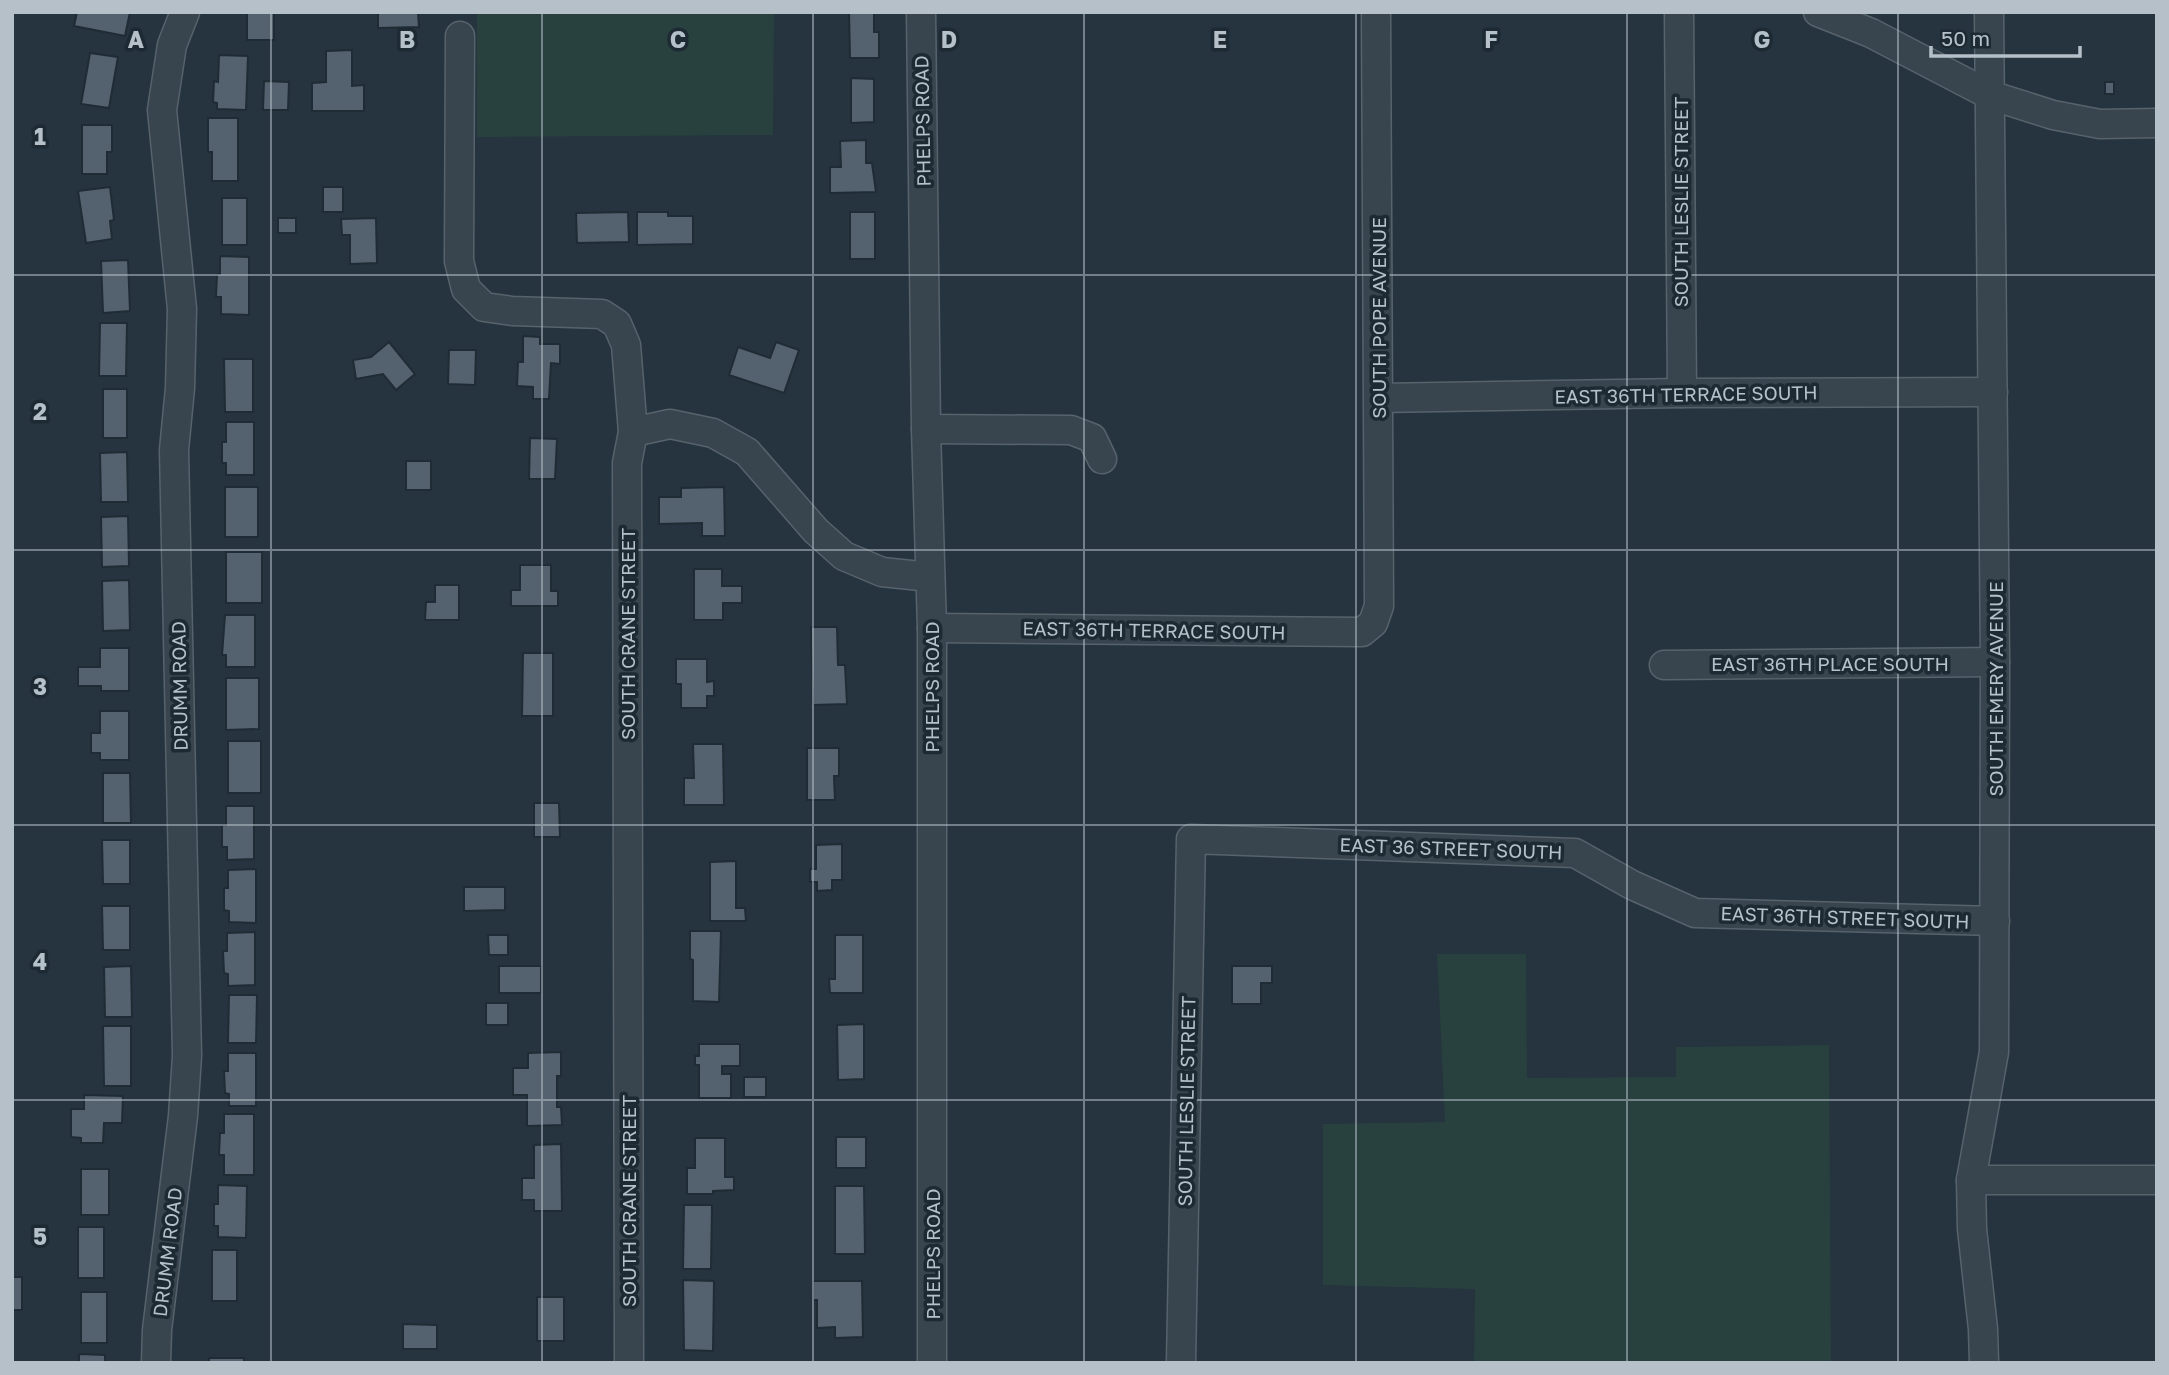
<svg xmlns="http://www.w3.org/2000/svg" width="2169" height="1375" font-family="'Golos Text',sans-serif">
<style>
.green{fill:#28413f}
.building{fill:#53626e;stroke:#202c35;stroke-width:2}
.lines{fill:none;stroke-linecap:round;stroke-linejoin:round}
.minor-casing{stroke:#57636c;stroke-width:31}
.minor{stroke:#39454e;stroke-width:28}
.grid{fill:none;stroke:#b5c0c9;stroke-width:2;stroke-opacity:0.55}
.labels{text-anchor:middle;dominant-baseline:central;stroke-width:7;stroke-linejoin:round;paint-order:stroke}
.street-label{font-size:19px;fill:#b5c0c9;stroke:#1e2a33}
.grid-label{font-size:23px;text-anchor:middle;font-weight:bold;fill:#b5c0c9;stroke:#1e2a33;stroke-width:7;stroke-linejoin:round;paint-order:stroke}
</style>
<rect width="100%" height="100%" fill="#25343e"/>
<g class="green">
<polygon points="477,12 774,12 773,135 477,137"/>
<polygon points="1437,954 1526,954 1527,1078 1676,1077 1676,1047 1829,1045 1831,1363 1474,1363 1475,1289 1323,1285 1323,1124 1445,1122"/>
</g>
<g class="building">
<polygon points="77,12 130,12 125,36 74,26"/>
<rect x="247" y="12" width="27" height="28"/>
<polygon points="378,12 418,12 419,27 378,28"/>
<polygon points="849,12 874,12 874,32 879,32 879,58 850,58"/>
<polygon points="352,50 352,86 364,85 364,111 312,111 312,83 326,82 326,51"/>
<polygon points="90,53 118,57 109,108 81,104"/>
<polygon points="219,55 248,56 246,110 217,109 217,103 213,102 214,81 218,82"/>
<polygon points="851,78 874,79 874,122 851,123"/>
<polygon points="264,81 289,82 288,110 263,110"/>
<rect x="2105" y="82" width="9" height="12"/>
<polygon points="208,118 238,118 238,181 212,181 212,152 208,152"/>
<polygon points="82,125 112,125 112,152 107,152 107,174 82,174"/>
<polygon points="866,140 866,163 872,163 876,192 830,193 830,167 841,167 840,141"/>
<polygon points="110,187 114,220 110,221 112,239 86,243 78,191"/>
<rect x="323" y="187" width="20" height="25"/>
<rect x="222" y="198" width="25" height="47"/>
<polygon points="628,212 629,242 577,243 576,213"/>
<polygon points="637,212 668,212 668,216 693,216 693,244 637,245"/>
<rect x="850" y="212" width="25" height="47"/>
<rect x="278" y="218" width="18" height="15"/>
<polygon points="376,218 377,263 350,264 350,235 342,235 341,219"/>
<polygon points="220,256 249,257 249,315 221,314 221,297 216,297 217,274 220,274"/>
<polygon points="128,260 130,311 103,313 101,261"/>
<polygon points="100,323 127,323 126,376 99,376"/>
<polygon points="523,336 540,337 540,344 560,344 560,364 551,363 549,399 533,399 533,387 517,386 518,362 523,362"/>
<polygon points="389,342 415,374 396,390 383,374 356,379 353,360 371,357"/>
<polygon points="776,342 799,350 784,393 729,375 738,347 770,358"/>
<polygon points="449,350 476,350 475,385 448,384"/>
<polygon points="224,359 253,359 253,412 225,412"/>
<rect x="103" y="389" width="24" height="49"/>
<polygon points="226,422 254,422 254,475 226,475 226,463 222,463 222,442 226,442"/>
<polygon points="530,438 557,439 555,479 529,479"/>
<polygon points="127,452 128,502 101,502 100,453"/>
<rect x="406" y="461" width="25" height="29"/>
<rect x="225" y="487" width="33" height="50"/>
<polygon points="724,487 725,536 702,536 702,523 659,524 659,497 681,497 681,488"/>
<polygon points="128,516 129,566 102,567 101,517"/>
<rect x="226" y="552" width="36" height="51"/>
<polygon points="520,565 551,565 551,591 558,591 558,606 511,606 511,590 520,590"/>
<polygon points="694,569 722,569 722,586 742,586 742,603 723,603 723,620 694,620"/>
<polygon points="129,580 130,630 103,631 102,581"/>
<polygon points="435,585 459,585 459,620 425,620 426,602 435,602"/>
<polygon points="225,615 255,615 255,667 226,667 226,655 222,655"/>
<polygon points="811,627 837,627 838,665 845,665 847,704 813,705"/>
<polygon points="100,648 129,648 129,691 101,691 101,686 78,686 78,667 100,667"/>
<polygon points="523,653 553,653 553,716 522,716"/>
<polygon points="676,659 707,659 707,682 714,681 714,696 707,696 707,708 681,708 681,684 676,684"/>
<polygon points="226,678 259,678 259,729 226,730"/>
<polygon points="100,711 129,711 129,760 100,760 100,753 91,753 91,733 100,733"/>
<rect x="228" y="741" width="33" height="52"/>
<polygon points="693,744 723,744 724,805 684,805 684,778 694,778"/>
<polygon points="807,748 839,748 839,776 834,776 835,800 807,800"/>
<polygon points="103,773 130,773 131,823 103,823"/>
<polygon points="534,803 559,803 560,837 534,837"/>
<polygon points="226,806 254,806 254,859 227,860 227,847 222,847 222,825 226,825"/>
<polygon points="102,840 130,840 130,884 103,884"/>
<polygon points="842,844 842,880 832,880 832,890 817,891 817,882 810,882 810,869 816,869 816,845"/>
<polygon points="736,861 736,908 745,908 746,921 710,921 710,862"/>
<polygon points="256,869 256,923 229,922 229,911 224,910 224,888 228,888 228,870"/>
<polygon points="464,887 505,887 505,910 464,911"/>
<polygon points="102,906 130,906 130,950 103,950"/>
<polygon points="690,931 721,931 719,1002 693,1001 693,960 690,959"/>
<polygon points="255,932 255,985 228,986 228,974 224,973 223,951 227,951 227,933"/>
<polygon points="488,935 508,935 508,955 489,955"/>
<polygon points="835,935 863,935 863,993 830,993 829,979 835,979"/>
<polygon points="131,966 132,1017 105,1017 104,967"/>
<rect x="499" y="966" width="42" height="27"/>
<polygon points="1232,966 1272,966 1272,983 1261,983 1261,1004 1232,1004"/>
<polygon points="229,995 257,995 256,1043 228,1043"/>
<rect x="486" y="1003" width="22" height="22"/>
<polygon points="864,1024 864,1079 838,1080 837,1025"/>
<polygon points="103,1026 131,1026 131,1086 104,1086"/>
<polygon points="699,1044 740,1044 740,1066 722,1066 722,1074 731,1074 731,1098 699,1098 699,1065 695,1065 695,1056 699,1056"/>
<polygon points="561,1052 561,1076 557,1076 557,1107 561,1107 562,1125 527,1126 527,1095 513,1095 513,1068 528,1068 528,1053"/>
<polygon points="228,1053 256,1053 256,1106 229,1106 229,1094 225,1093 224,1071 228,1071"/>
<rect x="744" y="1077" width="22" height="20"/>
<polygon points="84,1095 123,1096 122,1123 104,1123 103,1143 81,1143 81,1138 71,1137 71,1109 84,1109"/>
<polygon points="224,1114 254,1114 254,1175 224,1175 224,1155 219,1155 220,1133 224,1133"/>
<rect x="836" y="1137" width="30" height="31"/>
<polygon points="695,1138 725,1138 725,1177 734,1177 734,1190 713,1191 713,1194 687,1194 687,1168 695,1168"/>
<polygon points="561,1144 562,1211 534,1211 534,1200 522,1200 522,1178 534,1178 534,1145"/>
<rect x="81" y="1169" width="28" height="46"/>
<polygon points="218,1185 247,1186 246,1238 218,1237 218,1226 214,1226 214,1204 218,1204"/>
<polygon points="835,1186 864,1186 865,1254 835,1254"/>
<polygon points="684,1205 712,1205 711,1269 683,1269"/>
<rect x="78" y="1227" width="26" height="51"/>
<rect x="212" y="1250" width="25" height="51"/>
<rect x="12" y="1277" width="10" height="33"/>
<polygon points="683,1280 714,1281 713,1351 684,1350"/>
<polygon points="813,1281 862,1281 863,1337 835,1338 835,1327 817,1328 817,1300 813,1300"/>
<rect x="81" y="1292" width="26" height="51"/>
<rect x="537" y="1297" width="27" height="44"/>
<polygon points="403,1324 437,1325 437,1349 403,1349"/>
<polygon points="79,1354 105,1355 105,1363 79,1363"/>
<rect x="209" y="1358" width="35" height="5"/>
</g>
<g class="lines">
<defs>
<g id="minor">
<polyline points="921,12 926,429 932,628 932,1363"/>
<polyline points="1679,12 1682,393"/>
<polyline points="1818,12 1871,33 1990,95 2053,115 2100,124 2157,123"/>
<polyline points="460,36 459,261 466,289 484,307 512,311 602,314 617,324 626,345 633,432 627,463 629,1363"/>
<polyline points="1379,398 1682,393 1993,392"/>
<polyline points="926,429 1071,430 1092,438 1102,459"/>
<polyline points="633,432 670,424 713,433 747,452 816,531 844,556 882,572 930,577"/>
<polyline points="932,628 1362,632 1373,623 1379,606 1376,12"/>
<polyline points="1664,665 1995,662"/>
<polyline points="1971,1180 2157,1180"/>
<polyline points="156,1363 157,1330 183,1116 187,1056 174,450 180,388 182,309 162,110 172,45 185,12"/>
<polyline points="1181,1363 1191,839 1575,853 1632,885 1695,913 1995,921"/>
<polyline points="1984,1363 1983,1329 1972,1229 1971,1180 1994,1052 1995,662 1989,12"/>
</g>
</defs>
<use href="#minor" class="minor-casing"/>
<use href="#minor" class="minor"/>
</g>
<path class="grid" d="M271,12v1351M542,12v1351M813,12v1351M1084,12v1351M1356,12v1351M1627,12v1351M1898,12v1351M12,275h2145M12,550h2145M12,825h2145M12,1100h2145"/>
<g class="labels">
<g class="street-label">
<text transform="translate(922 121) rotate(-91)">PHELPS ROAD</text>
<text transform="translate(1680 202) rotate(-90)">SOUTH LESLIE STREET</text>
<text transform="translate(1378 318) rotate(-90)">SOUTH POPE AVENUE</text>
<text transform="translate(1686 394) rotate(-1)">EAST 36TH TERRACE SOUTH</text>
<text transform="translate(1154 630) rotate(1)">EAST 36TH TERRACE SOUTH</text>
<text transform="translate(627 634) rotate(-90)">SOUTH CRANE STREET</text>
<text x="1830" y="663">EAST 36TH PLACE SOUTH</text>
<text transform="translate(179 686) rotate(-91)">DRUMM ROAD</text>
<text transform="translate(931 687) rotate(-90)">PHELPS ROAD</text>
<text transform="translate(1995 689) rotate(-90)">SOUTH EMERY AVENUE</text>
<text transform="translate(1451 848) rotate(2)">EAST 36 STREET SOUTH</text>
<text transform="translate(1845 917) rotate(2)">EAST 36TH STREET SOUTH</text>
<text transform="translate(1186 1101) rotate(-89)">SOUTH LESLIE STREET</text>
<text transform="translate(628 1201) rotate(-90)">SOUTH CRANE STREET</text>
<text transform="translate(167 1252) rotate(-83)">DRUMM ROAD</text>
<text transform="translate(932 1254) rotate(-90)">PHELPS ROAD</text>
</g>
</g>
<g class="grid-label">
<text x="136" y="48">A</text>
<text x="407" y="48">B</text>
<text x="678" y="48">C</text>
<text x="949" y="48">D</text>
<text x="1220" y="48">E</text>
<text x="1491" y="48">F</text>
<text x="1762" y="48">G</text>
<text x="40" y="145">1</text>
<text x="40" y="420">2</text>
<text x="40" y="695">3</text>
<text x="40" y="970">4</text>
<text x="40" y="1245">5</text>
</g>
<rect width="2169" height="1375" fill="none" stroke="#b5c0c9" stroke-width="28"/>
<path d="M1931 46v10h149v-10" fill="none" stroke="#b5c0c9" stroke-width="3.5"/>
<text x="1941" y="46" font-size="21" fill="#b5c0c9" stroke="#1e2a33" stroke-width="5" paint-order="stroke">50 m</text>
</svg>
